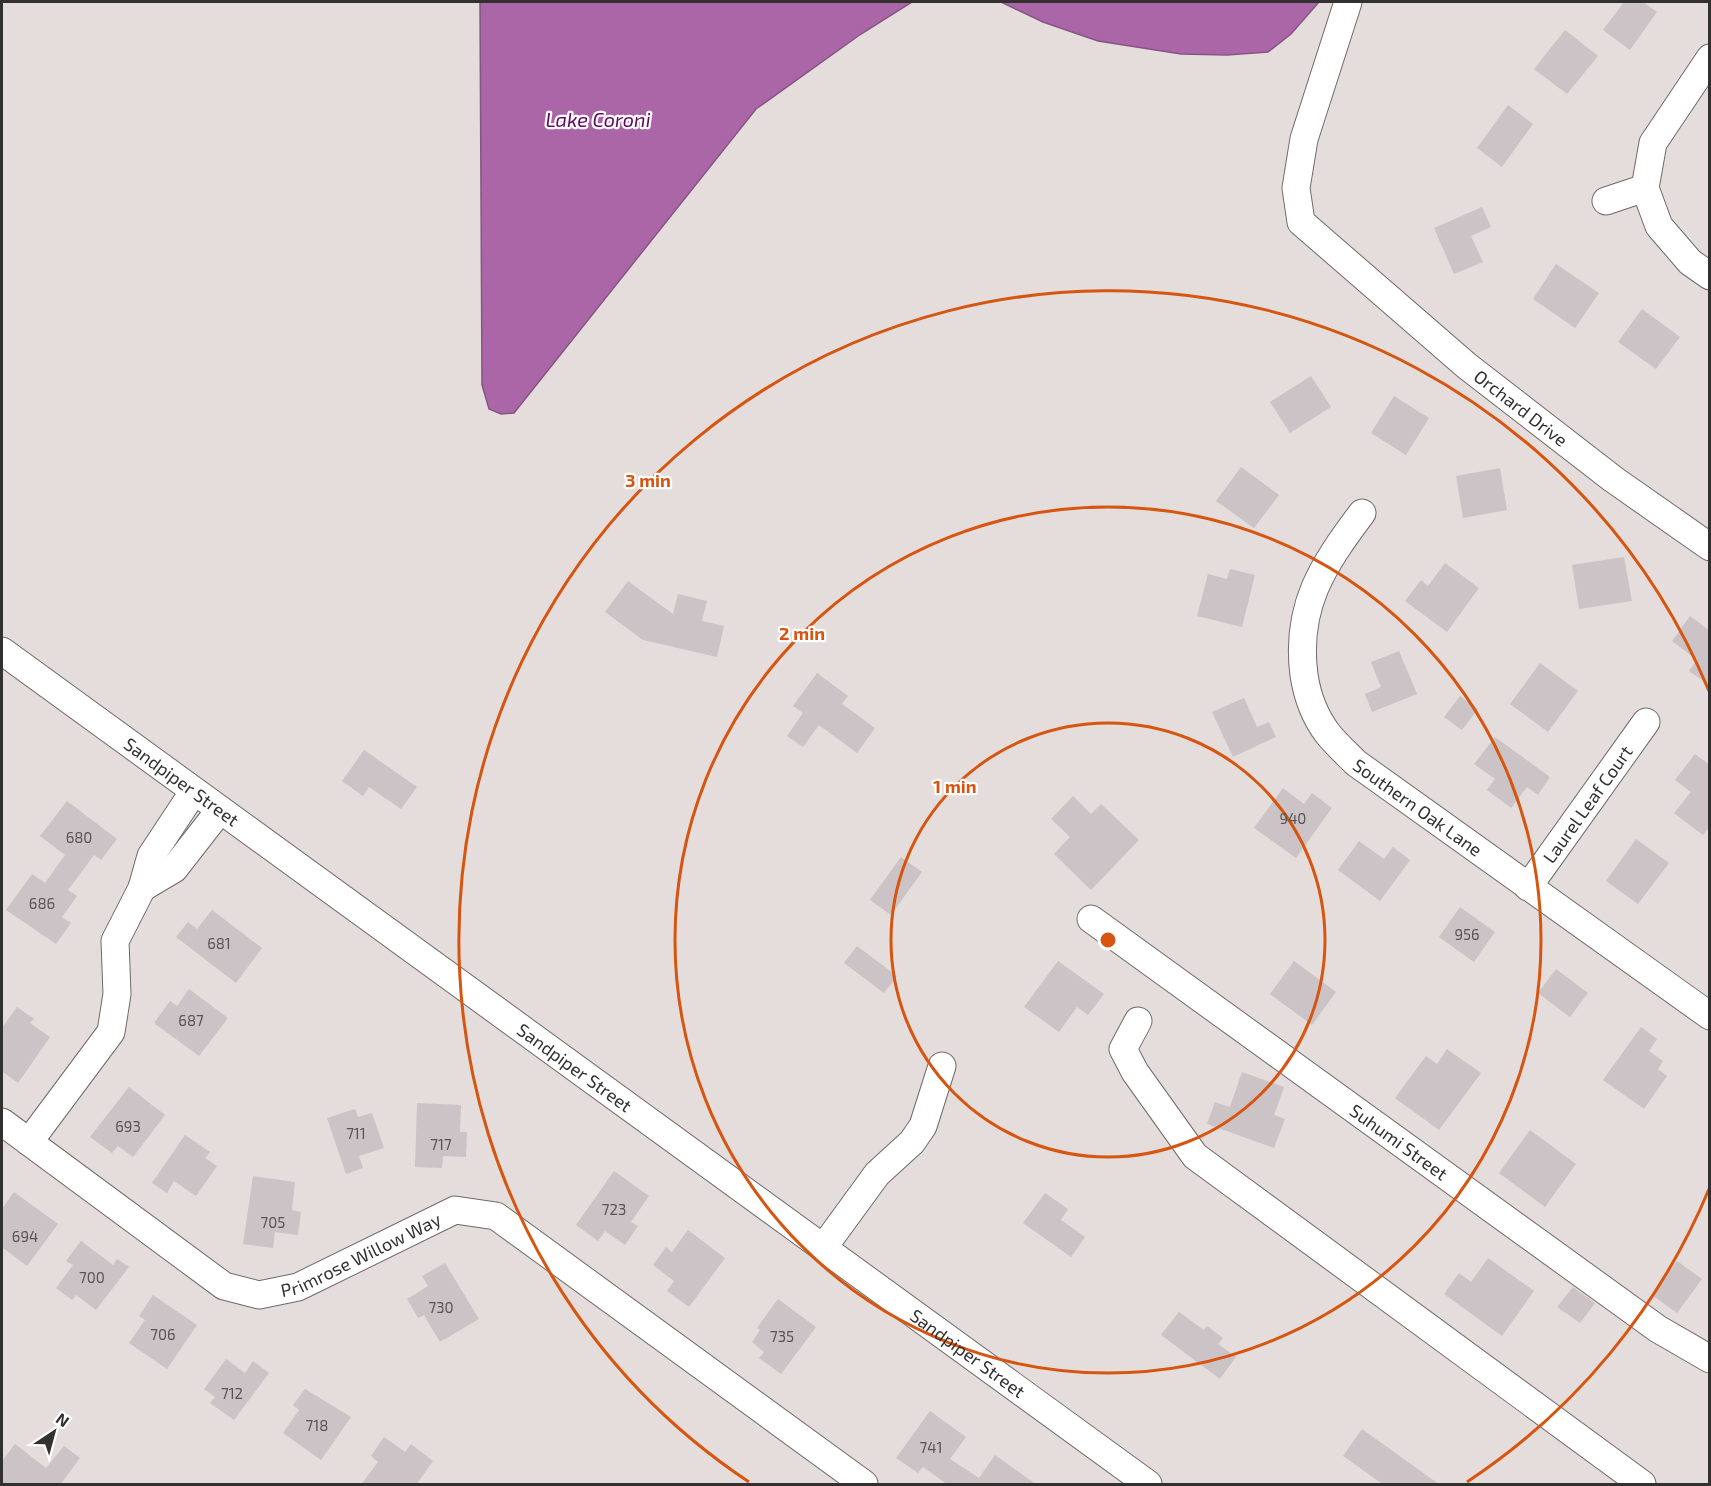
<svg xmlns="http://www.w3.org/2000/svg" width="1711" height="1486" font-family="'Exo 2',sans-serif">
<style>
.water{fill:#aa66a7;stroke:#865683;stroke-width:1.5}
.building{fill:#cbc3c5}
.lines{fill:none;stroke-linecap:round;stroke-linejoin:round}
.minor-casing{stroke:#706a68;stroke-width:29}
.minor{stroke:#fff;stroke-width:27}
.ring{fill:none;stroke:#d65510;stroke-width:3}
.labels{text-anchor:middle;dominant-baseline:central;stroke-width:4.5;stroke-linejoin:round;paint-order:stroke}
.number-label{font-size:15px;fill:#595555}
.street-label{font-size:18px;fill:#333030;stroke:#fff}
.water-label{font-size:20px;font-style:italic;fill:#610861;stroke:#fff}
.centre{fill:#d65510;stroke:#fff;stroke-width:3}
.ring-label{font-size:18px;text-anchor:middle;font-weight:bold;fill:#d65510;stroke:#fff;stroke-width:4.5;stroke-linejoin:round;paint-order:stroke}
</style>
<rect width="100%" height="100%" fill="#e4dddb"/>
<g class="water">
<polygon points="480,2 912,2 861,34 756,109 514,413 501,414 489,409 482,385"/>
<polygon points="1001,2 1319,2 1291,34 1268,52 1227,55 1181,54 1098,41 1043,22"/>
</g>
<g class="building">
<polygon points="1624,2 1643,2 1657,12 1630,50 1603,30"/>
<polygon points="1565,30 1598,56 1567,94 1534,69"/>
<polygon points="1508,105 1533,124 1502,167 1477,148"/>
<polygon points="1482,207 1491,227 1471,236 1483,262 1454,274 1434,228"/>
<polygon points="1556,264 1599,293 1575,328 1533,299"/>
<polygon points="1642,309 1680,337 1656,369 1618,342"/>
<polygon points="1311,376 1331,407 1290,433 1270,402"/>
<polygon points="1394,396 1429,418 1406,455 1371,433"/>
<polygon points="1241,467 1279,495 1254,528 1216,501"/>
<polygon points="1500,468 1507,510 1463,518 1456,476"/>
<polygon points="1624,557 1632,601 1579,609 1572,565"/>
<polygon points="1445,563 1479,588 1447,632 1405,601 1421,580 1428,586"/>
<polygon points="1230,569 1255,575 1242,627 1197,616 1208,574 1227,579"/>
<polygon points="628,581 673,614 678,594 707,601 702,621 724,626 717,657 643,640 605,612"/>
<polygon points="1690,616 1710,631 1710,686 1689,671 1697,660 1672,641"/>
<polygon points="1399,651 1417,694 1372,712 1365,694 1381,687 1371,662"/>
<polygon points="1540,663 1578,691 1548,732 1510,704"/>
<polygon points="817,673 848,696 842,704 875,728 857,753 819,725 803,747 787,736 803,713 793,706"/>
<polygon points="1460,696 1478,709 1462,730 1444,717"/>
<polygon points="1244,698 1257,727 1269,722 1276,737 1233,757 1212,712"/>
<polygon points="1495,737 1550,777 1538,795 1527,787 1511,808 1487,790 1495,779 1474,764"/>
<polygon points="364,750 417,787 401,809 369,787 363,796 342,781"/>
<polygon points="1695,754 1710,765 1710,826 1703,835 1674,813 1691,792 1675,780"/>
<polygon points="1283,788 1304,804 1312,793 1332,808 1296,858 1254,828"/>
<polygon points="1073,796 1091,814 1101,804 1139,840 1091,890 1054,854 1070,837 1051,819"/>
<polygon points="67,801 117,839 101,860 94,855 68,890 77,896 62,917 71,923 56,944 6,910 32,874 45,883 65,855 40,836"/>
<polygon points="1636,839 1669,863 1638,904 1606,881"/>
<polygon points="1359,841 1384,859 1393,847 1410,860 1380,901 1338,870"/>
<polygon points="901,857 922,872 891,915 870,900"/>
<polygon points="1460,907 1495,932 1474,962 1439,937"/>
<polygon points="212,910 262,948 236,983 176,937 188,922 197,929"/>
<polygon points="857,946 897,976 884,993 844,963"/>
<polygon points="1058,961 1104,994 1088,1015 1077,1007 1059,1032 1024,1007"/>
<polygon points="1294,961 1336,992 1312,1025 1270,994"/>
<polygon points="1556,969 1588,993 1570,1017 1538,993"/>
<polygon points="189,989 228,1018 199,1056 154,1023 170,1001 177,1006"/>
<polygon points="17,1007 34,1019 30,1023 50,1037 18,1083 2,1071 2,1028"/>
<polygon points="1641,1027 1657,1039 1649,1051 1663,1061 1658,1069 1667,1076 1644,1109 1603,1080"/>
<polygon points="1447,1049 1481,1073 1439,1130 1395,1098 1426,1056 1437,1064"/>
<polygon points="1242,1072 1284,1087 1274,1115 1285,1119 1274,1148 1207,1124 1215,1102 1230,1107"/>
<polygon points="129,1087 165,1115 133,1157 118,1146 112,1153 90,1137"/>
<polygon points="417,1103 461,1105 460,1132 467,1132 466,1157 443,1156 442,1168 415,1167"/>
<polygon points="355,1109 358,1117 372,1113 384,1148 359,1156 363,1168 346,1174 327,1118"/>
<polygon points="1530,1130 1576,1164 1545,1207 1499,1173"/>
<polygon points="185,1135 210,1152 205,1158 217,1166 196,1196 174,1181 167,1193 152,1183"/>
<polygon points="614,1171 649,1196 631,1222 638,1226 625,1245 605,1231 598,1241 576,1225"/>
<polygon points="253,1176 295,1182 292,1210 301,1212 298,1235 275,1232 273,1248 243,1244"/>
<polygon points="14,1192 58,1224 27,1266 2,1247 2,1209"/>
<polygon points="1045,1193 1068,1209 1061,1220 1085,1237 1071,1257 1023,1223"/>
<polygon points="688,1230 725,1258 689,1307 667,1291 674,1281 653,1265 666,1247 672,1252"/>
<polygon points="81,1241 113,1265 117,1259 129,1267 96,1310 76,1295 72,1300 56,1288 73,1265 66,1261"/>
<polygon points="1488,1258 1534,1291 1502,1336 1444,1294 1459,1273 1471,1282"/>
<polygon points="1677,1261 1702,1279 1677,1313 1652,1295"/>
<polygon points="445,1263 479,1319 440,1342 424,1315 418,1318 407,1299 428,1286 422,1276"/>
<polygon points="1573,1287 1595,1303 1580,1323 1557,1307"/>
<polygon points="153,1295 197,1325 167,1369 129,1343 145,1320 139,1316"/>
<polygon points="778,1299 816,1327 781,1374 759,1358 764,1352 752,1342 760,1330 757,1328"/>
<polygon points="1179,1312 1204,1330 1207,1326 1223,1338 1218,1344 1236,1357 1220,1379 1161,1335"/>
<polygon points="226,1359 245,1373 253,1361 269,1373 234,1420 210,1403 215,1397 204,1389"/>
<polygon points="305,1389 351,1417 321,1460 283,1433 299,1410 293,1405"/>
<polygon points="930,1411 966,1437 950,1459 979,1478 995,1455 1037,1485 948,1485 923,1467 918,1473 896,1458"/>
<polygon points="1362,1429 1440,1485 1384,1485 1343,1456"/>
<polygon points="384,1437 405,1452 411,1444 433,1461 416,1485 361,1485 378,1462 371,1456"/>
<polygon points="15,1444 46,1468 64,1446 80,1458 60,1485 2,1485 2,1461"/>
</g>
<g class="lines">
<defs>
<g id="minor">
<path id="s1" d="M1348,2l-44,137 -8,49 5,34 166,144 146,113 97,68"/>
<polyline points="1710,58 1653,143 1645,188 1659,226 1690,262 1710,276"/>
<polyline points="1606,201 1645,188"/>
<path id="s2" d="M1362,513c-39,52 -67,93 -58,162 3,20 11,42 24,59 8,10 19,20 28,29l354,253"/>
<path id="s3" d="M2,651l1146,833"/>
<path id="s4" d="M1528,887l118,-165"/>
<polyline points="142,888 174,869 220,810"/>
<path id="s5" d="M1091,919l567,410 52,30"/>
<polyline points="1138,1021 1123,1049 1135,1072 1195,1156 1642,1484"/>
<path id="s6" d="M2,1122l222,164 35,9 39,-8 157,-77 41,6 368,268"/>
<polyline points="29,1142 111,1032 117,994 115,941 142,888 151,856 194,791"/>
<polyline points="823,1248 877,1174 912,1142 923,1126 942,1066"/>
</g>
</defs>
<use href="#minor" class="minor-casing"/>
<use href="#minor" class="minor"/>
</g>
<g class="ring">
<circle cx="1108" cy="940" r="217"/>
<circle cx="1108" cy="940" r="433"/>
<path d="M1709 1189A650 650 0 0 1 1467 1482M749 1482A650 650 0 1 1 1709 691"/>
</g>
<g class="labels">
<g class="number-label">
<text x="1293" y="818">940</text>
<text x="79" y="837">680</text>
<text x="42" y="903">686</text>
<text x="1467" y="934">956</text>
<text x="219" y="943">681</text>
<text x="191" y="1020">687</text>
<text x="128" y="1126">693</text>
<text x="356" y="1133">711</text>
<text x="441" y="1144">717</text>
<text x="614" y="1209">723</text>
<text x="273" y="1222">705</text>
<text x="25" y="1236">694</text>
<text x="92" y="1277">700</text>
<text x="441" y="1307">730</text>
<text x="163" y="1334">706</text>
<text x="782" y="1336">735</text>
<text x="232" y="1393">712</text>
<text x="317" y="1425">718</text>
<text x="931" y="1447">741</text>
</g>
<g class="street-label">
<text stroke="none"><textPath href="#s1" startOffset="516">Orchard Drive</textPath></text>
<text stroke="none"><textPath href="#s3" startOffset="222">Sandpiper Street</textPath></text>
<text stroke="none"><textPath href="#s4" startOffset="102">Laurel Leaf Court</textPath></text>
<text stroke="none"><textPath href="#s2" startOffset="358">Southern Oak Lane</textPath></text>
<text stroke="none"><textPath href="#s3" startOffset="708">Sandpiper Street</textPath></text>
<text stroke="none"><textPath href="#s5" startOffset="380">Suhumi Street</textPath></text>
<text stroke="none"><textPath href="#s6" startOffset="422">Primrose Willow Way</textPath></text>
<text stroke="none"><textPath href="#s3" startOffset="1194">Sandpiper Street</textPath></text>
</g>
<g class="water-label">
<text x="598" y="119">Lake Coroni</text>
</g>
</g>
<circle cx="1108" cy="940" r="9" class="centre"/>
<g class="ring-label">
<text x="648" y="487">3 min</text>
<text x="802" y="640">2 min</text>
<text x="955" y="793">1 min</text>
</g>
<rect width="1711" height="1486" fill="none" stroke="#333030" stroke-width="6"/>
<g transform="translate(54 1432) rotate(36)" stroke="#ffffff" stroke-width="4.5" paint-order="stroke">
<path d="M0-4.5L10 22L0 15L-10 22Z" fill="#333030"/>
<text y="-9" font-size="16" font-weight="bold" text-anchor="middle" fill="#333030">N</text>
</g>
</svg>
